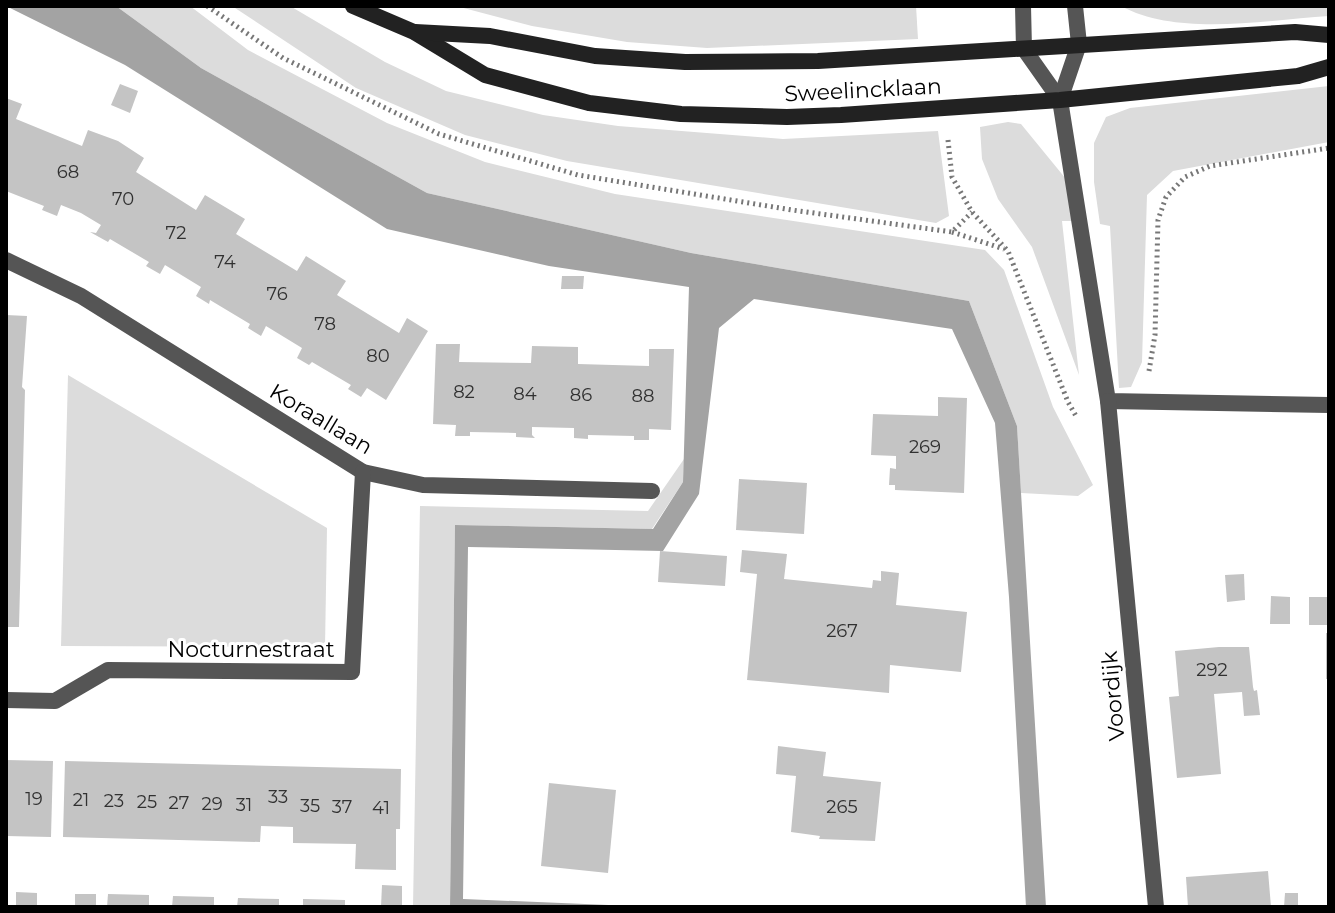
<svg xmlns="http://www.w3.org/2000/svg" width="1335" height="913" font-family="Montserrat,sans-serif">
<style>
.green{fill:#dcdcdc}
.water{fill:#a3a3a3}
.building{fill:#c4c4c4}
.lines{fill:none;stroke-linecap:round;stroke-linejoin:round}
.path{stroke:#777;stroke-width:5;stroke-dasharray:2 4;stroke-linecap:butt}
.service{stroke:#555;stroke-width:16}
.minor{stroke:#555;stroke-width:16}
.secondary{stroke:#222;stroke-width:16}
.labels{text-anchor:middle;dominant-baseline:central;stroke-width:6;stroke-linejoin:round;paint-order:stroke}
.number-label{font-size:18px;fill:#313131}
.street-label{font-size:22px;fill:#000;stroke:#fff}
</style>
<rect width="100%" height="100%" fill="#fff"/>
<g class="green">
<polygon points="116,6 190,6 248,50 387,123 485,162 615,194 985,250 1004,270 1053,407 1093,485 1078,496 1021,493 1017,426 969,301 691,253 427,193 201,68"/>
<polygon points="232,6 290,6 385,62 446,91 543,115 618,126 783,139 938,131 949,216 936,223 567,161 465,135 356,88"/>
<polygon points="456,6 916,6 918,39 707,48 627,42 532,26"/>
<path d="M1121,6h208v10c-64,4 -151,21 -208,-10z"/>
<polygon points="1329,86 1329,142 1173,171 1147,195 1142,362 1131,387 1119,388 1110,226 1100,224 1094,182 1094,143 1106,117 1130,108"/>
<polygon points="1008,122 1021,124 1066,179 1074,221 1062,221 1079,375 1032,247 998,199 982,159 980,127"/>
<polygon points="68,375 327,528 325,647 61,646"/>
<polygon points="684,459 683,482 652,529 455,525 450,907 413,907 420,506 648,511"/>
</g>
<polygon class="water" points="6,6 116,6 201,68 427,193 691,253 969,301 1017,426 1046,907 1026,907 1009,597 995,423 952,329 754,299 719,328 699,494 663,551 468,547 463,899 656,907 450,907 455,525 653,529 683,482 689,287 549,266 387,229 125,65"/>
<g class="building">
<polygon points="120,84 138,91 130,113 111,105"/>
<polygon points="6,98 22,104 16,119 82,146 88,130 118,141 144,158 136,172 196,210 205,195 245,219 236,234 297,271 306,256 346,281 337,295 399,333 407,318 428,331 386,400 367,388 361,397 348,389 351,385 312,362 309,365 297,358 302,348 266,326 261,336 248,328 250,324 210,300 209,304 196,296 201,287 165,265 160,274 146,266 149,262 110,239 108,242 90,232 96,233 101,225 81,213 61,205 57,216 42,210 44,206 6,191"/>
<polygon points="562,276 584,276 583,289 561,289"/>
<polygon points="6,315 27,316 22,387 25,390 19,627 6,627"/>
<polygon points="436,344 460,344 459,362 531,363 532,346 578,347 578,364 613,365 649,366 649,349 674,349 671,430 649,429 649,440 634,440 634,436 588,435 588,439 574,438 574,428 532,427 532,435 535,438 516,437 516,433 470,432 470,436 455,436 456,425 433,424"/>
<polygon points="938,397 967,398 964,493 895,490 895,485 889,485 890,468 896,469 896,456 871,455 873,414 938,416"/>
<polygon points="739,479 807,483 804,534 736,530"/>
<polygon points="742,550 787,554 784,579 872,588 873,580 881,581 881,571 899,573 896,605 967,612 961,672 890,665 889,693 747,680 757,574 740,572"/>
<polygon points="660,551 727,556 725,586 658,582"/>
<polygon points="1244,574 1245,600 1227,602 1225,575"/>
<polygon points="1271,596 1290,597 1290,624 1270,624"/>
<rect x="1309" y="597" width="19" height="28"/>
<rect x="1326" y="633" width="3" height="46"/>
<polygon points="1219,647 1249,647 1253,687 1254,691 1257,690 1260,715 1244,716 1242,692 1214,694 1221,774 1177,778 1169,697 1179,696 1175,651"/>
<polygon points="778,746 826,752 823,776 881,782 875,841 819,839 820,836 791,832 796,776 776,774"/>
<polygon points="6,760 53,761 51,837 6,836"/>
<polygon points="65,761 401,769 400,829 396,829 396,870 355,869 356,844 293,843 293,827 261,826 260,842 63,837"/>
<polygon points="549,783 616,790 608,873 541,866"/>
<polygon points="1268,871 1271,907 1188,907 1186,877"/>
<polygon points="382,885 402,886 402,907 381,907"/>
<polygon points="16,892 37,893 37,907 16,907"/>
<polygon points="1285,893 1298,893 1298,907 1284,907"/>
<rect x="75" y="894" width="21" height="13"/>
<polygon points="108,894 149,895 149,907 107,907"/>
<polygon points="173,896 214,897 214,907 172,907"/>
<polygon points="238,898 279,899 279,907 237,907"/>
<polygon points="303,899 345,900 345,907 303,907"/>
</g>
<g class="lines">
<g class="path">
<polyline points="207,6 283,58 439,134 578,175 792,210 952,232 972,212"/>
<polyline points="948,140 952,177 972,212 1008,251 1068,402 1076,416"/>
<polyline points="952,232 1004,249"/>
<polyline points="1149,371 1155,335 1158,220 1166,197 1185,177 1210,166 1329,148"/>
</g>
<polyline class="service" points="1060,100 1108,401 1329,405"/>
<g class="minor">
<polyline points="1023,6 1024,49 1060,100"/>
<polyline points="1060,100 1079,44 1075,6"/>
<polyline points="6,260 81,296 363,472 423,485 652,491"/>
<polyline points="1108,401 1156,907"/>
<polyline points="6,700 55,701 108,670 352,672 363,472"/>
</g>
<g class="secondary">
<polyline points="353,6 414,32 485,75 589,103 681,114 787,117 841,115 1060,100 1298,76 1329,67"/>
<polyline points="415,32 490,36 595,56 685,62 818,61 1295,32 1329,35"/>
</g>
</g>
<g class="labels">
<g class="number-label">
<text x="68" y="172">68</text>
<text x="123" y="199">70</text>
<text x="176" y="233">72</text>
<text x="225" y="262">74</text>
<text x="277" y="294">76</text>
<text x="325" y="324">78</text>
<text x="378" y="356">80</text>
<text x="464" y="392">82</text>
<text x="525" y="394">84</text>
<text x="581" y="395">86</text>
<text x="643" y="396">88</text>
<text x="925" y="447">269</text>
<text x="842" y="631">267</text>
<text x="1212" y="670">292</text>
<text x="278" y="797">33</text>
<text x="34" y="799">19</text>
<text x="81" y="800">21</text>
<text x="114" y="801">23</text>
<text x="147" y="802">25</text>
<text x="179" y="803">27</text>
<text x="212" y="804">29</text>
<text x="244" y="805">31</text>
<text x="310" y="806">35</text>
<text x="342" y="807">37</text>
<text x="842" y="807">265</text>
<text x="381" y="808">41</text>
</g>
<g class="street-label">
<text transform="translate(863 90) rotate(-3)">Sweelincklaan</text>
<text transform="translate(321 419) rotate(31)">Koraallaan</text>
<text x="251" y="649">Nocturnestraat</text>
<text transform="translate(1113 696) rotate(-95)">Voordijk</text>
</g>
</g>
<rect width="1335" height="913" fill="none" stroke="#000000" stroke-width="16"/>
</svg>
